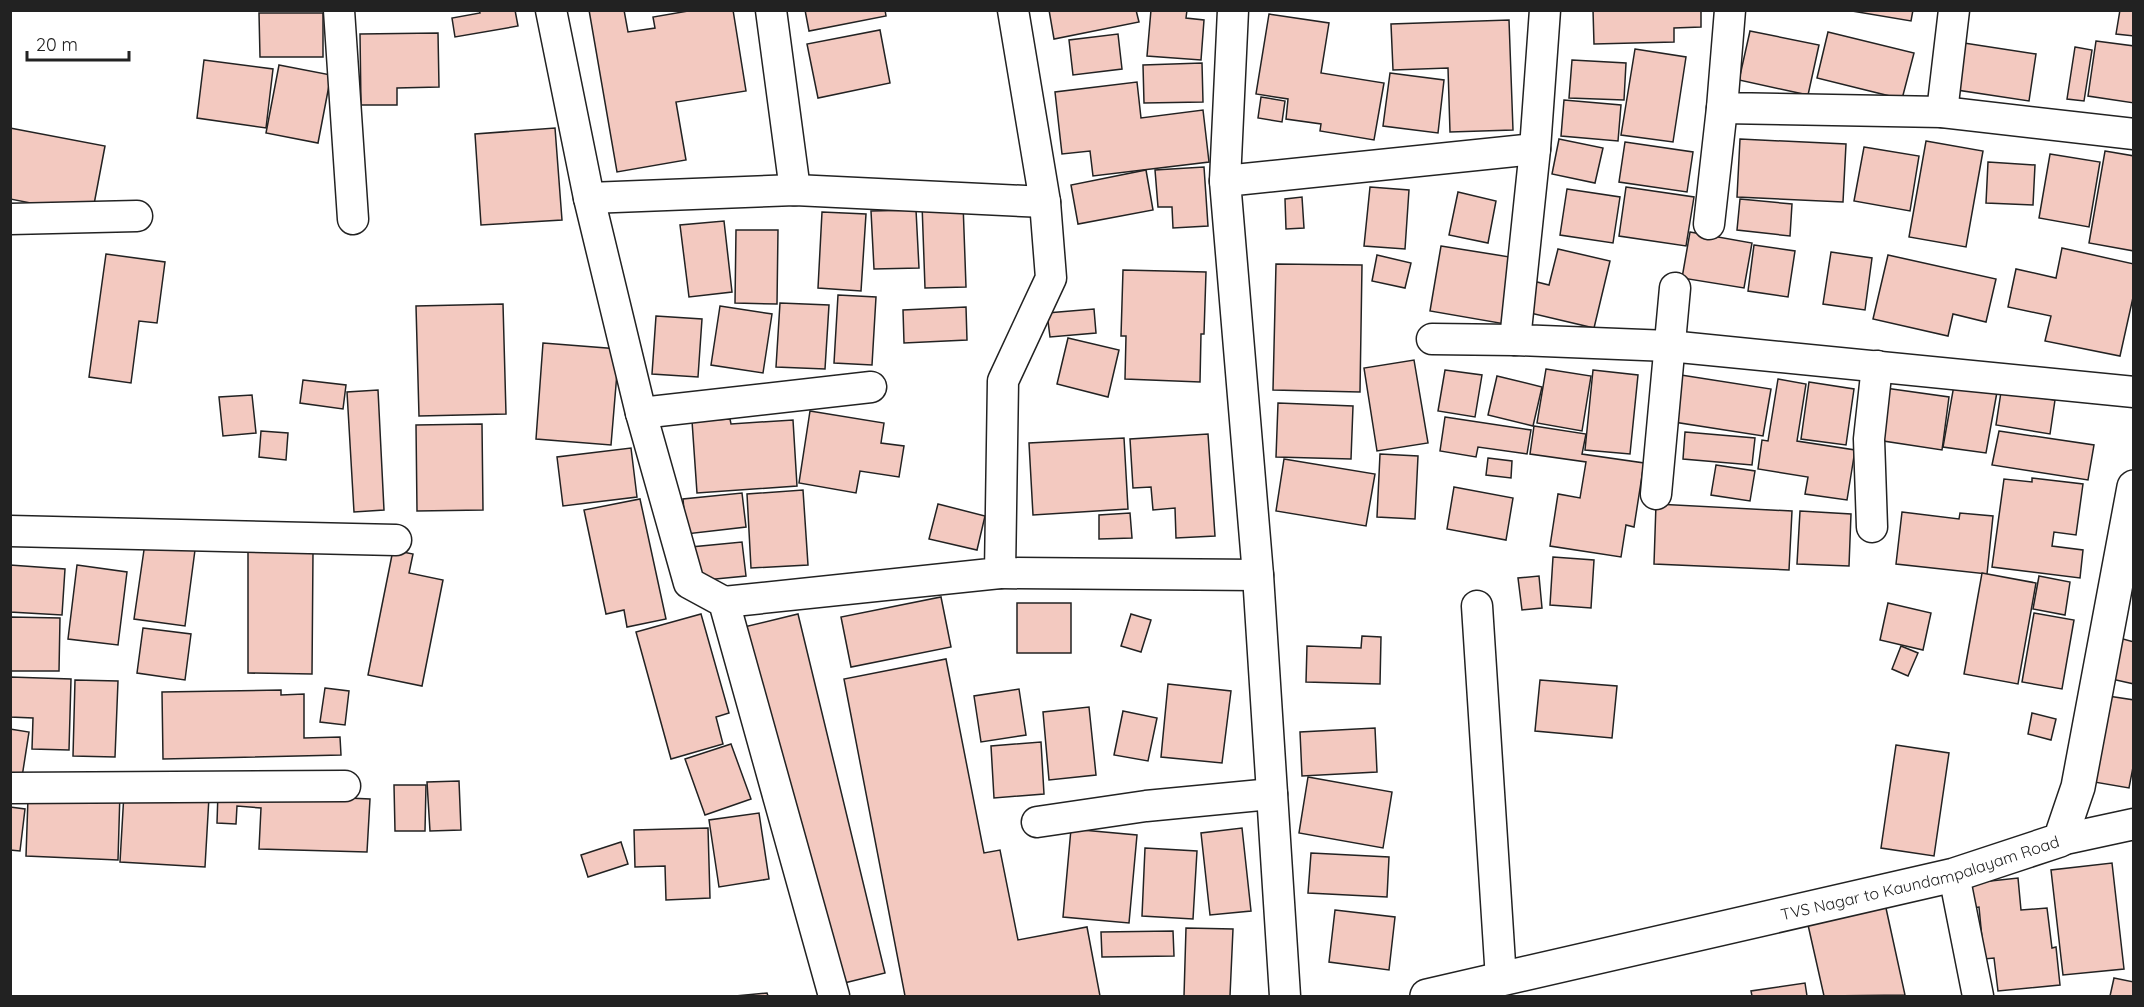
<svg xmlns="http://www.w3.org/2000/svg" width="2144" height="1007" font-family="Quicksand,sans-serif">
<style>
.building{fill:#f3c9c0;stroke:#222;stroke-width:1.5}
.lines{fill:none;stroke-linecap:round;stroke-linejoin:round}
.minor-casing{stroke:#222;stroke-width:33}
.tertiary-casing{stroke:#222;stroke-width:36}
.minor{stroke:#fff;stroke-width:30}
.tertiary{stroke:#fff;stroke-width:33}
.labels{text-anchor:middle;dominant-baseline:central;stroke-width:4.5;stroke-linejoin:round;paint-order:stroke}
.street-label{font-size:16px;fill:#222;stroke:#fff}
</style>
<rect width="100%" height="100%" fill="#fff"/>
<g class="building">
<polygon points="479,10 515,10 518,26 455,37 452,18 480,13"/>
<polygon points="589,10 624,10 628,32 655,28 653,17 694,10 733,10 746,91 676,102 686,160 617,172"/>
<polygon points="805,10 885,10 886,16 809,31"/>
<polygon points="1049,10 1136,10 1139,22 1054,39"/>
<polygon points="1151,10 1187,10 1186,18 1204,20 1201,60 1147,56"/>
<polygon points="1593,10 1701,10 1701,27 1674,28 1674,42 1594,44"/>
<polygon points="1846,10 1913,10 1911,21"/>
<polygon points="2120,10 2134,10 2134,36 2116,34"/>
<polygon points="259,13 323,13 323,57 260,57"/>
<polygon points="1269,14 1329,23 1321,73 1384,83 1374,140 1320,131 1321,124 1286,119 1288,99 1256,94"/>
<polygon points="1509,20 1513,130 1450,132 1448,68 1393,70 1391,24"/>
<polygon points="880,30 890,83 818,98 807,44"/>
<polygon points="1750,31 1819,45 1808,95 1739,80"/>
<polygon points="1828,32 1914,53 1902,99 1817,78"/>
<polygon points="438,33 439,87 397,88 397,105 361,105 360,34"/>
<polygon points="1118,34 1122,69 1073,75 1069,40"/>
<polygon points="2096,41 2134,46 2134,103 2088,96"/>
<polygon points="1964,43 2036,54 2029,101 1957,90"/>
<polygon points="2075,47 2092,50 2084,101 2067,99"/>
<polygon points="1635,49 1686,57 1673,142 1621,135"/>
<polygon points="204,60 273,69 266,128 197,118"/>
<polygon points="1572,60 1626,63 1624,100 1569,98"/>
<polygon points="1202,63 1203,102 1144,103 1143,65"/>
<polygon points="279,65 331,75 318,143 266,133"/>
<polygon points="1390,73 1444,80 1438,133 1383,126"/>
<polygon points="1137,82 1141,118 1203,110 1209,162 1093,176 1090,151 1062,154 1055,92"/>
<polygon points="1261,97 1285,101 1282,122 1258,118"/>
<polygon points="1564,100 1621,105 1618,141 1561,136"/>
<polygon points="10,128 105,146 92,215 10,199"/>
<polygon points="555,128 562,220 481,225 475,134"/>
<polygon points="1559,139 1603,148 1595,183 1552,174"/>
<polygon points="1740,139 1846,144 1843,202 1737,197"/>
<polygon points="1926,141 1983,151 1966,247 1909,237"/>
<polygon points="1625,142 1693,152 1687,192 1619,182"/>
<polygon points="1864,147 1919,156 1910,211 1854,201"/>
<polygon points="2105,151 2134,156 2134,251 2089,243"/>
<polygon points="2050,154 2100,162 2089,227 2039,218"/>
<polygon points="1988,162 2035,165 2033,205 1986,203"/>
<polygon points="1204,167 1208,226 1173,228 1172,207 1158,207 1155,170"/>
<polygon points="1146,170 1153,210 1078,224 1071,185"/>
<polygon points="1370,187 1409,190 1405,249 1364,246"/>
<polygon points="1626,187 1694,197 1686,246 1619,236"/>
<polygon points="1567,189 1620,197 1613,243 1560,235"/>
<polygon points="1458,192 1496,201 1488,243 1449,235"/>
<polygon points="1302,197 1304,228 1286,229 1285,199"/>
<polygon points="1740,199 1792,204 1790,236 1737,230"/>
<polygon points="963,203 966,287 925,288 922,204"/>
<polygon points="916,210 919,268 874,269 871,211"/>
<polygon points="822,212 866,214 861,291 818,288"/>
<polygon points="724,221 732,292 689,297 680,225"/>
<polygon points="736,230 778,230 777,304 735,303"/>
<polygon points="1690,232 1752,243 1744,288 1682,278"/>
<polygon points="1754,245 1795,251 1788,297 1748,291"/>
<polygon points="1441,246 1516,258 1505,324 1430,311"/>
<polygon points="2062,248 2134,264 2134,293 2120,356 2045,341 2051,316 2008,307 2016,269 2056,278"/>
<polygon points="1558,249 1610,261 1594,328 1526,312 1533,281 1549,285"/>
<polygon points="1831,252 1872,258 1865,310 1823,304"/>
<polygon points="106,254 165,262 157,323 139,321 131,383 89,377"/>
<polygon points="1377,255 1411,263 1405,288 1372,281"/>
<polygon points="1888,255 1996,279 1986,322 1953,314 1948,336 1873,319"/>
<polygon points="1276,264 1362,265 1360,392 1273,390"/>
<polygon points="1123,270 1206,272 1204,334 1201,334 1200,382 1125,379 1126,336 1121,336"/>
<polygon points="838,295 876,297 872,365 834,363"/>
<polygon points="780,303 829,305 825,369 776,367"/>
<polygon points="503,304 506,414 419,416 416,306"/>
<polygon points="720,306 772,314 763,373 711,365"/>
<polygon points="966,307 967,340 904,343 903,310"/>
<polygon points="1094,309 1096,333 1050,337 1047,313"/>
<polygon points="656,316 702,319 698,377 652,374"/>
<polygon points="1068,338 1119,350 1108,397 1057,384"/>
<polygon points="543,343 619,349 611,445 536,439"/>
<polygon points="1414,360 1428,443 1377,451 1364,368"/>
<polygon points="1546,369 1591,376 1582,431 1537,423"/>
<polygon points="1445,370 1482,375 1475,417 1438,411"/>
<polygon points="1593,370 1638,375 1630,454 1585,450"/>
<polygon points="1681,375 1771,389 1763,436 1674,422"/>
<polygon points="1497,376 1542,387 1533,426 1488,415"/>
<polygon points="1778,379 1806,384 1797,441 1855,450 1847,500 1805,494 1808,477 1758,469 1762,440 1768,441"/>
<polygon points="303,380 346,385 343,409 300,403"/>
<polygon points="1809,382 1854,389 1846,445 1801,439"/>
<polygon points="1954,385 1997,392 1986,453 1943,447"/>
<polygon points="1885,388 1949,397 1942,450 1877,440"/>
<polygon points="378,390 384,510 354,512 347,392"/>
<polygon points="2001,392 2055,400 2050,434 1996,425"/>
<polygon points="252,395 256,433 223,436 219,397"/>
<polygon points="1278,403 1353,406 1351,459 1276,457"/>
<polygon points="810,411 884,423 881,443 904,446 899,477 860,471 856,493 799,483"/>
<polygon points="1445,417 1531,430 1527,454 1478,447 1476,457 1440,451"/>
<polygon points="730,419 731,424 793,420 797,486 697,493 692,421"/>
<polygon points="482,424 483,510 417,511 416,425"/>
<polygon points="1534,426 1586,434 1582,454 1644,463 1634,527 1626,525 1621,557 1550,546 1558,494 1580,498 1586,462 1530,454"/>
<polygon points="261,431 288,433 286,460 259,457"/>
<polygon points="1999,431 2094,445 2088,480 1992,465"/>
<polygon points="1685,432 1755,438 1752,465 1683,459"/>
<polygon points="1208,434 1215,536 1176,538 1175,508 1153,510 1151,487 1133,488 1130,439"/>
<polygon points="1124,438 1128,509 1033,515 1029,443"/>
<polygon points="631,448 637,497 563,506 557,457"/>
<polygon points="1380,454 1418,456 1415,519 1377,517"/>
<polygon points="1488,458 1512,461 1511,478 1486,475"/>
<polygon points="1284,459 1375,474 1366,526 1276,511"/>
<polygon points="1716,465 1755,471 1750,501 1711,495"/>
<polygon points="2032,478 2083,484 2076,535 2054,532 2052,546 2083,550 2080,578 1992,567 2004,479 2032,482"/>
<polygon points="1454,487 1513,498 1506,540 1447,529"/>
<polygon points="803,490 808,565 751,568 747,494"/>
<polygon points="742,493 746,527 686,534 683,499"/>
<polygon points="640,499 666,619 627,627 624,610 606,614 584,510"/>
<polygon points="938,504 985,516 977,550 929,539"/>
<polygon points="1656,504 1792,511 1789,570 1654,564"/>
<polygon points="1800,511 1851,514 1849,566 1797,564"/>
<polygon points="1902,512 1959,519 1960,513 1993,516 1987,574 1896,564"/>
<polygon points="1130,513 1132,538 1099,539 1099,515"/>
<polygon points="742,542 746,576 695,581 691,547"/>
<polygon points="145,543 195,550 185,626 134,619"/>
<polygon points="393,550 413,554 409,573 443,580 422,686 368,675"/>
<polygon points="248,551 313,552 312,674 248,673"/>
<polygon points="1553,557 1594,560 1591,608 1550,605"/>
<polygon points="10,565 65,569 62,615 10,612"/>
<polygon points="77,565 127,572 118,645 68,639"/>
<polygon points="1982,573 2036,583 2018,684 1964,674"/>
<polygon points="1539,576 1542,608 1522,610 1518,578"/>
<polygon points="2039,576 2070,582 2065,615 2033,609"/>
<polygon points="941,597 951,647 851,667 841,617"/>
<rect x="1017" y="603" width="54" height="50"/>
<polygon points="1888,603 1931,613 1923,650 1880,640"/>
<polygon points="2034,613 2074,620 2062,689 2022,682"/>
<polygon points="701,614 729,713 716,717 723,744 671,759 636,632"/>
<polygon points="798,614 885,973 832,986 744,627"/>
<polygon points="1131,614 1151,620 1141,652 1121,646"/>
<polygon points="10,617 60,618 59,671 10,671"/>
<polygon points="143,628 191,634 185,680 137,673"/>
<polygon points="1362,636 1381,637 1380,684 1306,682 1307,646 1361,648"/>
<polygon points="2116,637 2134,642 2134,684 2107,678"/>
<polygon points="1901,646 1918,653 1908,676 1892,669"/>
<polygon points="946,659 984,853 1000,850 1018,940 1087,927 1100,996 905,996 844,679"/>
<polygon points="10,677 71,679 69,750 32,749 33,718 10,717"/>
<polygon points="75,680 118,681 115,757 73,756"/>
<polygon points="1540,680 1617,686 1612,738 1535,731"/>
<polygon points="1168,684 1231,691 1222,763 1161,757"/>
<polygon points="325,688 349,691 345,725 320,722"/>
<polygon points="1019,689 1026,735 981,742 974,696"/>
<polygon points="281,690 281,695 304,694 304,738 340,737 341,755 163,759 162,692"/>
<polygon points="2108,696 2134,700 2134,762 2129,788 2094,782"/>
<polygon points="1089,707 1096,775 1049,780 1043,712"/>
<polygon points="1123,711 1157,718 1148,761 1114,755"/>
<polygon points="2032,713 2056,719 2051,740 2028,734"/>
<polygon points="1375,728 1377,772 1302,776 1300,732"/>
<polygon points="10,729 29,732 22,777 10,775"/>
<polygon points="1041,742 1044,794 994,798 991,746"/>
<polygon points="731,744 751,799 705,815 685,759"/>
<polygon points="1896,745 1949,753 1934,856 1881,848"/>
<polygon points="1308,777 1392,792 1383,848 1299,833"/>
<polygon points="459,781 461,830 430,831 427,782"/>
<polygon points="394,785 426,785 425,831 395,831"/>
<polygon points="120,792 118,860 26,856 28,798"/>
<polygon points="218,792 370,799 367,852 259,849 261,808 237,806 236,824 217,823"/>
<polygon points="124,793 209,797 205,867 120,862"/>
<polygon points="10,807 25,809 20,851 10,850"/>
<polygon points="759,813 769,879 719,887 709,820"/>
<polygon points="708,828 710,898 666,900 665,866 635,867 634,830"/>
<polygon points="1242,828 1251,911 1210,915 1201,833"/>
<polygon points="1071,829 1137,835 1129,923 1063,917"/>
<polygon points="621,842 628,864 588,877 581,855"/>
<polygon points="1145,848 1197,851 1193,919 1142,916"/>
<polygon points="1311,853 1389,857 1387,897 1308,893"/>
<polygon points="2112,863 2124,969 2063,975 2051,870"/>
<polygon points="2018,878 2021,910 2047,908 2052,948 2056,947 2060,985 1998,991 1994,958 1984,959 1979,907 1965,909 1963,884"/>
<polygon points="1884,899 1905,995 1824,996 1806,916"/>
<polygon points="1335,910 1395,917 1389,970 1329,962"/>
<polygon points="1186,928 1233,929 1230,996 1184,996"/>
<polygon points="1173,931 1174,956 1102,957 1101,932"/>
<polygon points="2114,978 2134,982 2134,996 2110,996"/>
<polygon points="1805,983 1807,996 1752,996 1751,991"/>
<polygon points="767,993 768,996 735,996"/>
</g>
<g class="lines">
<defs>
<g id="minor">
<polyline points="339,10 353,219"/>
<polyline points="551,10 589,198 641,413 689,583 724,602 834,996"/>
<polyline points="771,10 795,190"/>
<polyline points="1545,10 1535,149 1515,340 1669,346 2134,392"/>
<polyline points="1730,10 1722,108 1942,112 2134,134"/>
<polyline points="1942,112 1954,10"/>
<polyline points="1225,181 1233,10"/>
<polyline points="589,198 795,190 1045,202"/>
<polyline points="10,219 137,216"/>
<polyline points="1709,224 1722,108"/>
<polyline points="1432,339 1515,340"/>
<polyline points="641,413 871,387"/>
<polyline points="1656,494 1675,288"/>
<polyline points="1872,527 1869,439 1877,366"/>
<polyline points="10,531 396,540"/>
<polyline points="1000,573 1258,575"/>
<polyline points="724,602 1000,573 1003,381 1051,278 1045,202 1013,10"/>
<polyline points="1477,606 1501,979"/>
<polyline points="10,788 345,786"/>
<polyline points="1037,822 1146,806 1272,794"/>
<polyline points="2060,840 2134,824"/>
<polyline points="1954,875 1978,996"/>
<polyline points="1285,996 1258,575 1225,181 1535,149"/>
</g>
<g id="tertiary">
<path id="s1" d="M1427,996l527,-121 106,-35 18,-53 56,-300"/>
</g>
</defs>
<use href="#minor" class="minor-casing"/>
<use href="#tertiary" class="tertiary-casing"/>
<use href="#minor" class="minor"/>
<use href="#tertiary" class="tertiary"/>
</g>
<g class="labels">
<g class="street-label">
<text stroke="none"><textPath href="#s1" startOffset="507">TVS Nagar to Kaundampalayam Road</textPath></text>
</g>
</g>
<rect width="2144" height="1007" fill="none" stroke="#222222" stroke-width="24"/>
<path d="M27 51v9h102v-9" fill="none" stroke="#222222" stroke-width="3"/>
<text x="36" y="51" font-size="18" fill="#222222" stroke="#ffffff" stroke-width="4.5" paint-order="stroke">20 m</text>
</svg>
